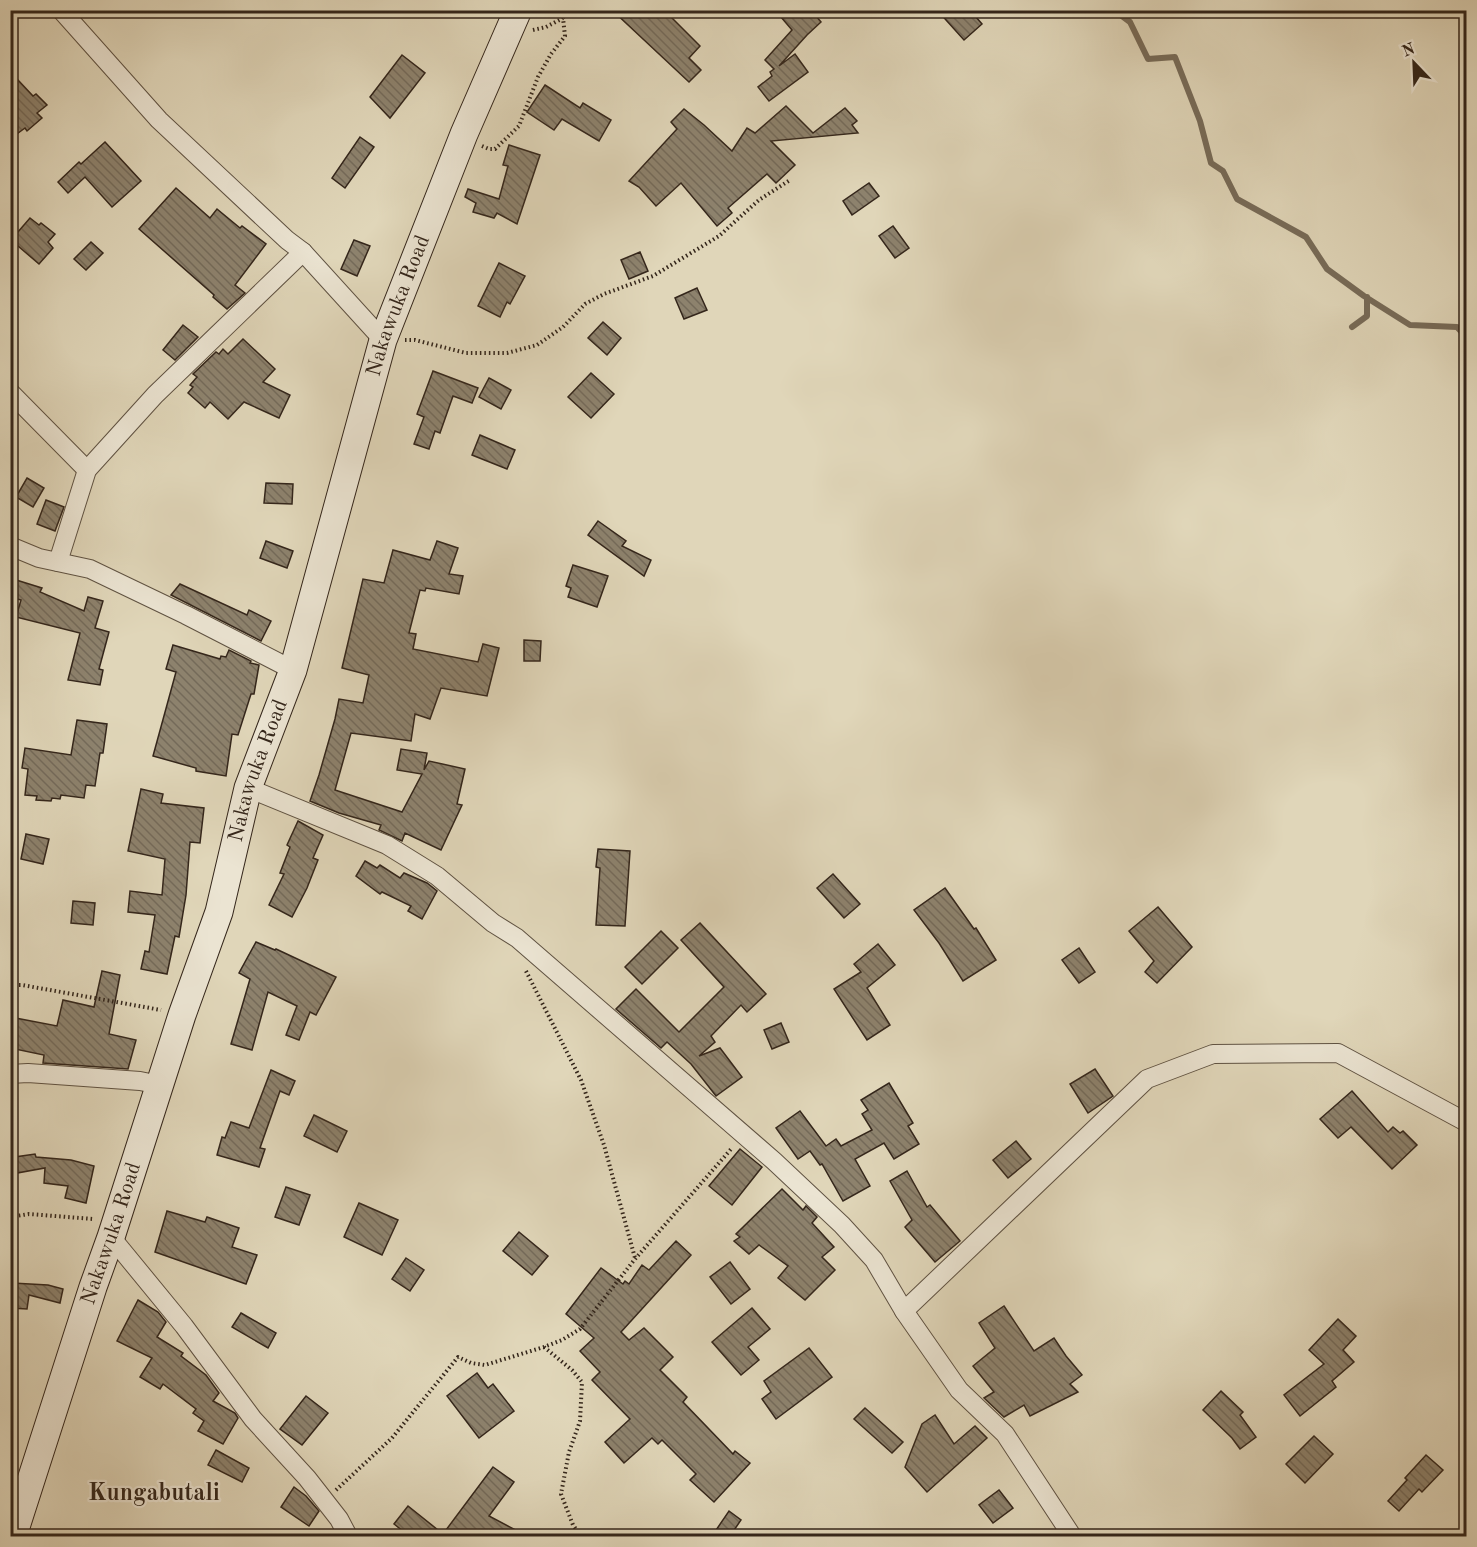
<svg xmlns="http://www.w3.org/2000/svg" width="1477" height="1547" font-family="'Old Standard TT',serif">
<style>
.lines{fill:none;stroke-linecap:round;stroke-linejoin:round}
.stream{stroke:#786c59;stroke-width:6}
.building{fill:url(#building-back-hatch);stroke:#34261b;stroke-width:1.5}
.minor-casing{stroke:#5f5242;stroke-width:20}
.secondary-casing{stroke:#34261b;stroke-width:29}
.path{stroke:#34261b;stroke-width:4;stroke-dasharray:1.5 3;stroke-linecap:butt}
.minor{stroke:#ebe4d2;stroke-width:18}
.secondary{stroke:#ebe4d2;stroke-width:27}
.labels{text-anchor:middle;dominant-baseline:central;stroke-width:4.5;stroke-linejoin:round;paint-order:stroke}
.street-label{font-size:21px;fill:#34261b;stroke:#ebe4d2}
.quarter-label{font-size:24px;font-weight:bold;fill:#34261b;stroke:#ebe4d2}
</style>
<defs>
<pattern id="building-back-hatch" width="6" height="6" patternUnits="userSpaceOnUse" patternTransform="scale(1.5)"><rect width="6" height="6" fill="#8d826d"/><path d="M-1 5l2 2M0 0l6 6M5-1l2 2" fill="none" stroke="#746a59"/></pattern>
</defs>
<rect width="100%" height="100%" fill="#e0d6b9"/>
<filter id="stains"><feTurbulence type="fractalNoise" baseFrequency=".00333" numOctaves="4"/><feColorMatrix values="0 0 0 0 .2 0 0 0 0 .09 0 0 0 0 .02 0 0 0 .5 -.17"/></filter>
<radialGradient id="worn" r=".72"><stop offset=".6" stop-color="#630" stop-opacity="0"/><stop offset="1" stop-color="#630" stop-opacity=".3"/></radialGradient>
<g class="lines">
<g class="stream">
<polyline points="1114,10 1130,22 1148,59 1175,57 1200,121 1211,163 1223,171 1237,199 1306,237 1327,269 1364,296 1410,325 1457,327 1466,337"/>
<polyline points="1352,327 1367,316 1367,297"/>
</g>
</g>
<g class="building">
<polygon points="612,10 664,10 700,46 689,58 701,70 689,82"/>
<polygon points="775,10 811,10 821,22 807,35 779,66 795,54 808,72 769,101 758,87 772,76 770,72 774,69 765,60 792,30"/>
<polygon points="937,10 970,10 982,24 964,40"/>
<polygon points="402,55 425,73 390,118 370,97"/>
<polygon points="18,80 33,96 36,94 47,105 37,113 42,118 27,131 25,128 10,139 10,88"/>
<polygon points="545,85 580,108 583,103 611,120 599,141 562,119 554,130 527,112"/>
<polygon points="786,106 813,133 845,108 857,121 852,125 858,133 771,141 795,165 776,183 767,174 728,208 732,213 717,226 681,183 656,206 639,187 629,181 677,129 671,122 684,109 704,125 732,151 747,128 755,133"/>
<polygon points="360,137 374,147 345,188 332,178"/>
<polygon points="105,142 141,181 112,207 85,177 68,193 58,182 79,162 81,164"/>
<polygon points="509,145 540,155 517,224 497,213 494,218 473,212 476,203 465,197 468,189 499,199 508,166 503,165"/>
<polygon points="869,183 879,196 852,215 843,201"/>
<polygon points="176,188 210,218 217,209 240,228 242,226 266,244 235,285 245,293 227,309 213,297 214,295 139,229"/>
<polygon points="30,218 39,225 41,223 55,234 48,242 53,248 39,264 11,240"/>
<polygon points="893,226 909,248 895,258 879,236"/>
<polygon points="354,240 370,246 357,276 341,269"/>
<polygon points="91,242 103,253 86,270 74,259"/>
<polygon points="640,252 648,271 629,279 621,260"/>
<polygon points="499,263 525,276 510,304 507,302 500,317 478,306"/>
<polygon points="697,288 707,310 684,319 675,298"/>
<polygon points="603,322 621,338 607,355 588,338"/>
<polygon points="183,325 198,337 175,360 163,350"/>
<polygon points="243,339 275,369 263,382 290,395 279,418 244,402 228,419 210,402 205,408 188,393 193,387 190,385 197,377 193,374 216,352 219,354 223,349 228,354"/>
<polygon points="433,371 478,388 472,403 453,396 440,433 435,431 429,449 414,444 424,417 417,414"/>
<polygon points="591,373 614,394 591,418 568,397"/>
<polygon points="489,378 511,390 501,409 479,397"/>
<polygon points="480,435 515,450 507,469 472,455"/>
<polygon points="27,478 44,488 33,507 16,497"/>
<polygon points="266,483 293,484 292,504 264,503"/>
<polygon points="46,500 64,507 55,531 37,524"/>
<polygon points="598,521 626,541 622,546 651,560 644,576 588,535"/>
<polygon points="266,541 293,551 287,568 260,558"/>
<polygon points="437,541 458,548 449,574 463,576 459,594 426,588 425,591 420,590 409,633 416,634 413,649 478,662 483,644 499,648 487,696 441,688 430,719 415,714 411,741 351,733 335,790 402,812 422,774 397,770 401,749 427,753 424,770 429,761 465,769 457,804 462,805 441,850 405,833 402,841 379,830 381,825 339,813 310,801 319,775 335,719 339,699 363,703 369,675 342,668 363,579 384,583 393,550 430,560"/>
<polygon points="573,565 608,576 597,607 568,597 571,588 566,586"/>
<polygon points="13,579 42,588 40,592 84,611 88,597 103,601 95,628 109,632 99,669 103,670 100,685 68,680 80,633 16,617 21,600 10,597"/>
<polygon points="180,584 247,615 249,610 271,621 261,641 171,595"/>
<polygon points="524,640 541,641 540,661 524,661"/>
<polygon points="173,645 220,659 221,656 226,657 229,650 251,661 250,663 259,665 254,694 251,694 238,735 232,734 226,776 196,771 196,768 153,756 176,672 166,669"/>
<polygon points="77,720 107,724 103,753 100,753 95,786 86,785 84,798 61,795 60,799 52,798 51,801 36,800 37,796 25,795 28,769 22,768 25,748 71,755"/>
<polygon points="141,789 163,794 161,803 204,808 200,843 190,842 186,895 179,937 175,936 167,974 141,969 145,951 149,952 155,915 128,912 130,891 162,895 165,859 128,851"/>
<polygon points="298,821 323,835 313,858 318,860 307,888 292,917 269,905 284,874 280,873 290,847 287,845"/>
<polygon points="26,834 49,839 43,864 21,859"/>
<polygon points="598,849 630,851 625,926 596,925 600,868 596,867"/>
<polygon points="365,861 377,868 380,865 400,878 404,873 427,883 437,891 422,919 408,911 411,906 382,892 380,894 356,876"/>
<polygon points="833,874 860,904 844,918 817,888"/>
<polygon points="945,888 974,929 976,928 996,960 963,981 939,943 914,910"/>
<polygon points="73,901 95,903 93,925 71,923"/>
<polygon points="1158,907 1192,947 1157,983 1145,972 1154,961 1129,931"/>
<polygon points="700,923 766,994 747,1012 741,1005 711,1036 715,1042 699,1056 720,1048 742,1077 716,1096 691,1064 667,1042 661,1048 616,1009 636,989 679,1032 724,987 681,940"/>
<polygon points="661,931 678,948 642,984 625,967"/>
<polygon points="256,942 275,950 276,949 336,977 316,1015 310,1012 299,1040 286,1035 297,1006 268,992 252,1050 231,1044 250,979 239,973"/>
<polygon points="878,944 895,965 867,988 890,1025 867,1040 834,989 861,972 854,964"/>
<polygon points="1079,948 1095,972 1079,983 1062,960"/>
<polygon points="102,971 120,975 109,1034 136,1040 128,1069 43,1063 44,1055 10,1048 10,1017 57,1026 63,1000 94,1007"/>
<polygon points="781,1023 789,1042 772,1049 764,1030"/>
<polygon points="1095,1069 1113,1096 1088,1113 1070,1084"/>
<polygon points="271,1070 295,1081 289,1095 280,1091 260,1148 265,1149 259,1167 217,1155 222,1137 225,1138 231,1122 249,1128"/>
<polygon points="889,1083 913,1123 908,1126 919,1144 894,1159 884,1143 855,1159 870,1186 843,1201 822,1164 820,1165 810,1151 798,1159 776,1128 800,1111 826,1146 836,1139 841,1146 872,1130 862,1114 868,1110 861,1100"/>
<polygon points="1352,1091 1388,1132 1393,1127 1400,1133 1403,1131 1417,1145 1392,1169 1351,1127 1338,1138 1320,1119"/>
<polygon points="314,1115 347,1131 337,1152 304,1136"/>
<polygon points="1016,1141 1031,1159 1008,1178 993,1160"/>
<polygon points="740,1149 762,1167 732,1205 709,1186"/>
<polygon points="35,1154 36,1157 71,1160 94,1166 86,1203 65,1198 68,1186 44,1183 45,1168 17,1173 15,1157"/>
<polygon points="907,1171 927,1207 930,1205 960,1241 935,1262 905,1227 912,1220 890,1181"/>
<polygon points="286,1187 310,1195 299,1225 275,1217"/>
<polygon points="782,1189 803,1210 806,1206 817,1217 812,1223 834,1247 822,1257 835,1270 805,1300 778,1278 788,1266 759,1245 749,1254 734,1241 740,1237 736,1234"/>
<polygon points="359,1203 398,1220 382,1255 344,1237"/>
<polygon points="167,1211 205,1222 207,1217 239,1228 232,1247 257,1255 246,1284 155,1252"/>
<polygon points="519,1232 548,1256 532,1275 503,1251"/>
<polygon points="676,1241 691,1255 621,1332 629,1340 644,1328 673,1357 660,1370 687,1397 683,1402 733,1454 735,1451 750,1463 714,1502 690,1480 696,1474 662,1440 658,1444 652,1438 624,1463 605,1442 630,1419 592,1380 600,1372 580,1351 594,1338 566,1314 601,1268 623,1284 625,1281 629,1284 642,1265 649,1270"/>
<polygon points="406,1258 424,1270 410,1291 392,1279"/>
<polygon points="730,1262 750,1289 731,1304 710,1277"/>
<polygon points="12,1283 48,1285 63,1289 60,1303 29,1295 27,1309 10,1308"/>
<polygon points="138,1300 158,1312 166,1322 157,1337 183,1353 181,1356 206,1375 219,1393 213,1401 235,1413 238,1418 223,1444 198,1431 204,1421 193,1413 196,1409 163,1384 160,1389 140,1377 152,1358 117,1341"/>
<polygon points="1004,1306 1034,1351 1054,1338 1066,1356 1082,1375 1070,1384 1078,1392 1030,1416 1024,1405 1004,1417 984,1398 994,1392 973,1366 995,1348 979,1323"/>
<polygon points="752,1308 770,1329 748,1347 759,1360 741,1375 712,1342"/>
<polygon points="241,1313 276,1333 268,1348 232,1327"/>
<polygon points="1338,1319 1356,1336 1343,1350 1354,1362 1332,1381 1336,1387 1300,1416 1284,1395 1324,1364 1309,1350"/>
<polygon points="809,1348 832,1377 776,1419 762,1399 771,1392 764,1381"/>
<polygon points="477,1373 488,1388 493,1384 514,1411 479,1438 447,1396"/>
<polygon points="1221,1391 1243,1412 1240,1415 1256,1437 1240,1449 1232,1438 1203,1410"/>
<polygon points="306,1396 328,1413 302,1445 280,1429"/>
<polygon points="865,1408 903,1442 892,1453 854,1419"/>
<polygon points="935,1415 954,1444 975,1426 987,1438 927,1492 905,1467 922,1424"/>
<polygon points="1314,1436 1333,1454 1305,1483 1286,1464"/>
<polygon points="216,1450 249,1468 242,1482 208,1465"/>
<polygon points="1426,1455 1443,1470 1422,1492 1419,1489 1399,1511 1388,1501 1407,1480 1405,1478"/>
<polygon points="493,1467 514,1482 489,1516 527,1536 409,1536 394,1524 408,1506 443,1534"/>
<polygon points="294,1487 306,1496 319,1511 309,1526 281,1507"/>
<polygon points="999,1490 1013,1508 993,1523 979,1505"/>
<polygon points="729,1511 741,1520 730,1536 712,1536"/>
</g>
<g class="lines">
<defs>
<g id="minor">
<polyline points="61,10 159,120 287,240 303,252 383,340"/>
<polyline points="10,392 87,470"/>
<polyline points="10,546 39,558 90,569 186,615 293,670"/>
<polyline points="58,562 87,470 155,395 303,252"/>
<polyline points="248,788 387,845 437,876 493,923 517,938 774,1161 842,1225 874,1260 904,1311 959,1390 1005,1434 1072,1536"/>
<polyline points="10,1074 28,1073 140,1081 160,1085"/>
<polyline points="111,1237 184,1326 253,1419 307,1478 339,1519 348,1536"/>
<polyline points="904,1311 1147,1079 1213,1054 1338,1053 1466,1122"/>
</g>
<g id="secondary">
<path id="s1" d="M13,1536l80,-249 18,-50 71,-222 37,-103 29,-124 45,-118 90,-330 81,-206 54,-124"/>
</g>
</defs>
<use href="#minor" class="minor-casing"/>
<use href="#secondary" class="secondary-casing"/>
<g class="path">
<polyline points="533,30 546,27 563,18"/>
<polyline points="482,146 489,149 495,149 519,126 538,77 551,54 565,36 563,18 566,10"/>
<polyline points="405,340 415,340 466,353 507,353 537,345 563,327 585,304 604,294 653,276 719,236 759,200 790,180"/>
<polyline points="526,971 581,1080 604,1145 635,1258"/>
<polyline points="10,985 22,985 161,1010"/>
<polyline points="10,1217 29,1214 93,1219"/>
<polyline points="544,1347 572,1370 582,1382 580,1421 569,1452 561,1494 573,1525 581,1536"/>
<polyline points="336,1490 392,1438 458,1357 471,1363 485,1365 544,1347 562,1340 580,1329 635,1259 732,1148"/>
</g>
<use href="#minor" class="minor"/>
<use href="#secondary" class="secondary"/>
</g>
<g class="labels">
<g class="street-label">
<text stroke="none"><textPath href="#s1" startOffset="1290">Nakawuka Road</textPath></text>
<text stroke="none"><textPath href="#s1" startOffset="804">Nakawuka Road</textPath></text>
<text stroke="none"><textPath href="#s1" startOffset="318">Nakawuka Road</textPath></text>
</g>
<g class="quarter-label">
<text x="154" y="1494">Kungabutali</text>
</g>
</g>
<rect width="1477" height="1547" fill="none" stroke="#e0d6b9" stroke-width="36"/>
<rect x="12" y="12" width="1453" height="1523" fill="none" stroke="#34261b" stroke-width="3"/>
<rect x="18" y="18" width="1441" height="1511" fill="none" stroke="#34261b" stroke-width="1.5"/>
<g transform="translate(1414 63) rotate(337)" stroke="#ebe4d2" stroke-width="4.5" paint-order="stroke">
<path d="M0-4.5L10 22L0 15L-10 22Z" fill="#34261b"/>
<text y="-9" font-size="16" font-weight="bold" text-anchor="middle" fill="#34261b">N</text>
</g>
<rect width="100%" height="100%" filter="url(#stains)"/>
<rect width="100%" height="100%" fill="url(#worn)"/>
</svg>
